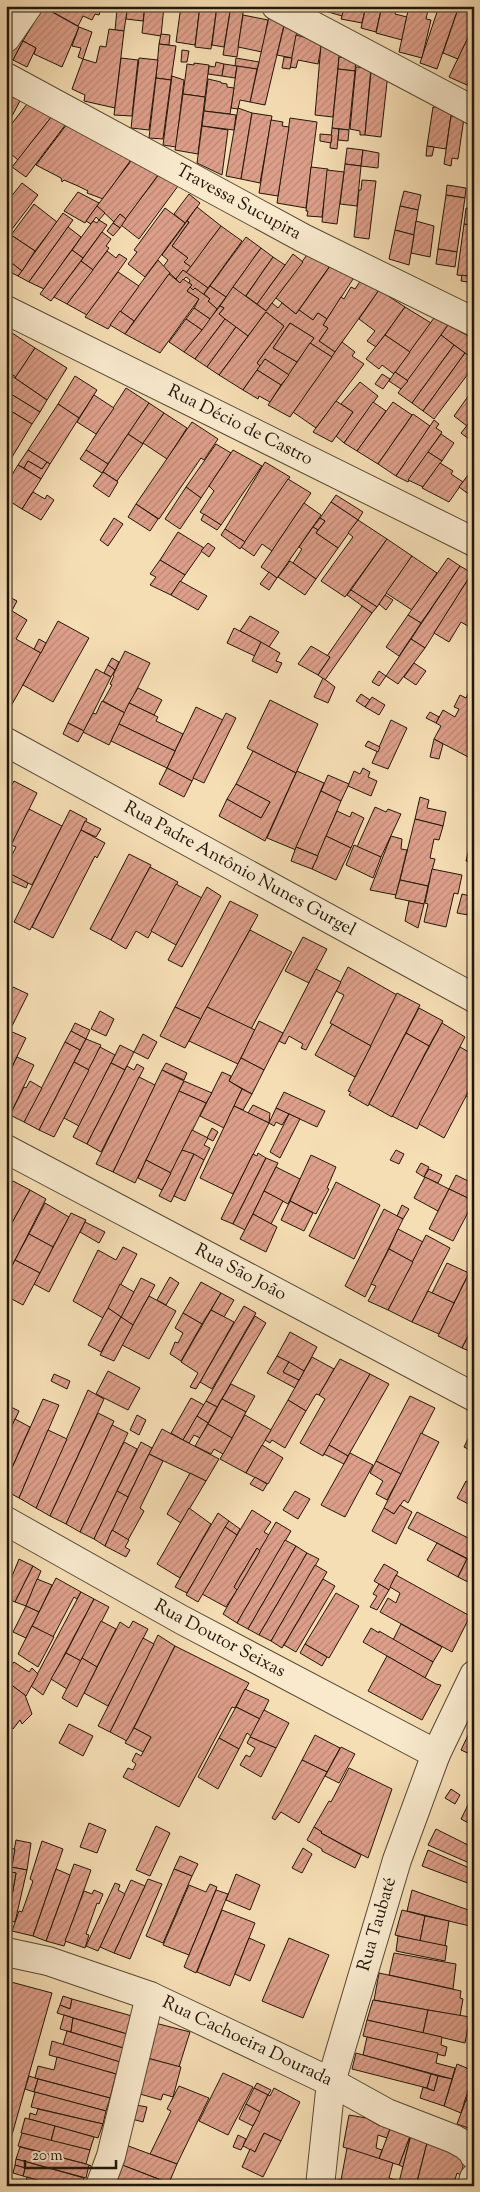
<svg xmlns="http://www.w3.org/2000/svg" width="480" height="2192" font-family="'Sorts Mill Goudy',serif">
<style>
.building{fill:url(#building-hatch);stroke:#21170b}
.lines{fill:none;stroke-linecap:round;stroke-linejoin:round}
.street-casing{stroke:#564935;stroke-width:30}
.street{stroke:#f9eace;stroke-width:28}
.labels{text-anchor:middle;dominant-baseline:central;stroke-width:4;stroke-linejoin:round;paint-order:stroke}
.street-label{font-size:18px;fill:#21170b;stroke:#f9eace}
</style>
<defs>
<pattern id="building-hatch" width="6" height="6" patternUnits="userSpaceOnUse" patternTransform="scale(1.25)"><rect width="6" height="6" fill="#de9f8a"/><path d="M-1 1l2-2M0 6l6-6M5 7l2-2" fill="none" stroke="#be8876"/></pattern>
</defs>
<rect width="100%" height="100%" fill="#f6deb4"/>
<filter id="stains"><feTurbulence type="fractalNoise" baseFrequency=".004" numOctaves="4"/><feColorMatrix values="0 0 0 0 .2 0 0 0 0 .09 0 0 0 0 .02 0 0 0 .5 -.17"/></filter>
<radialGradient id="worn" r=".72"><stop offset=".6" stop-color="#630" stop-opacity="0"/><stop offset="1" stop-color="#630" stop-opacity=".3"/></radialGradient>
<g class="building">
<polygon points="53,6 102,6 99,15 95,14 92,20 83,16 78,26 51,11"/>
<polygon points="127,6 145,6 143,21 126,19"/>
<polygon points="145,6 164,6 161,36 142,33"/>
<polygon points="164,6 181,6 180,11 164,9"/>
<polygon points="181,6 200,6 195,45 176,42"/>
<polygon points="200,6 217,6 211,49 195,47"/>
<polygon points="217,6 231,6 224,47 212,45"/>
<polygon points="231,6 244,6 237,57 223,55"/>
<polygon points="327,6 345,6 342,16 325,11"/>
<polygon points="345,6 366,6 362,23 341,19"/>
<polygon points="366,6 382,6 376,32 361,28"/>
<polygon points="382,6 397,6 395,14 407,17 402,40 376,33"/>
<polygon points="409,6 429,6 426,19 431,20 422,58 399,52"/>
<polygon points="439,6 459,6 437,69 420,63"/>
<polygon points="459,6 474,6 474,14 469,28 472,30 458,59 443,53"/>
<polygon points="43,7 79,27 62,67 34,54 36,48 23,41"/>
<polygon points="117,10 127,11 124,31 115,30"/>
<polygon points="243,15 268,20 262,52 238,47"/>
<polygon points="269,17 285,21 265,105 250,102"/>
<polygon points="284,26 298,29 292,58 277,55"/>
<polygon points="79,27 92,32 83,59 78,57 81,48 72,46"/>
<polygon points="109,29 124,31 115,108 84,101 85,95 72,89 83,59 96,63 100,46 106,47"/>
<polygon points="472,29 474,70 467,85 449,77"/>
<polygon points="161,34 170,35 169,45 159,44"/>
<polygon points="296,35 322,42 318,64 298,60 296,68 290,67"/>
<polygon points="17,38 23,41 13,60 7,57"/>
<polygon points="23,41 36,48 27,67 13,60"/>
<polygon points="159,44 176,46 171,80 156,78"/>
<polygon points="321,45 340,47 333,117 315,115"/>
<polygon points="182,50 189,51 187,62 181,62"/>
<polygon points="284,57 292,58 290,69 282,68"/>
<polygon points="339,57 356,59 355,71 338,69"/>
<polygon points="121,58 138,60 132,116 114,115"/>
<polygon points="139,58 158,60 149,130 131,128"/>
<polygon points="236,58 259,62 257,69 235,66"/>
<polygon points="216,62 224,64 222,76 208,74 209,66 215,67"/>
<polygon points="194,63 209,65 205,97 183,94 187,64 194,65"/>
<polygon points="224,64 237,66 235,78 222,76"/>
<polygon points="237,66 257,69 250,102 240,100 238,109 231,108"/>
<polygon points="356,67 371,68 365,135 360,135 360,131 350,129"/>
<polygon points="338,69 355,71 349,130 332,128"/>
<polygon points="474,70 474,89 467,85"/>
<polygon points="371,72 388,73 381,137 365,135"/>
<polygon points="172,76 184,80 176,147 163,145"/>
<polygon points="156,78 171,80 163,139 149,138"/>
<polygon points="208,79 221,82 221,83 227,84 227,87 234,88 230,114 204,111"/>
<polygon points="6,92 21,99 12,116 10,115 6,121"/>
<polygon points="183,94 205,97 198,154 175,150"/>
<polygon points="31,99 56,111 18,160 10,153 8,156 6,154 6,131"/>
<polygon points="433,107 452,109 446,149 427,146"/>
<polygon points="238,108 252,113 241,179 226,176"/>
<polygon points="56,111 69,120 26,177 12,167"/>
<polygon points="204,111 236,115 234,130 202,126"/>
<polygon points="252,113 272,116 260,183 241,179"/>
<polygon points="451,116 464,118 458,159 452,158 451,166 444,164"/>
<polygon points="290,118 317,122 306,208 277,203"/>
<polygon points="271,120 283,122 282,126 289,127 278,196 259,193"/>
<polygon points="67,124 133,157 103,199 87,193 88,191 78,186 64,180 62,182 61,178 36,165"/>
<polygon points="202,126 228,130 222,175 197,163"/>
<polygon points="332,128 339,129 337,149 330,148"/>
<polygon points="339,129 349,130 348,141 338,140"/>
<polygon points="320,134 332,135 331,143 320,141"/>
<polygon points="427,146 434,147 432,156 426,156"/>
<polygon points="347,148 363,150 361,166 345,164"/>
<polygon points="363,150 379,153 378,168 361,166"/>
<polygon points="134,157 158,175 126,219 120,214 114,222 97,206"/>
<polygon points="345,164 361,166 357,206 340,204"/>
<polygon points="311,167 328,169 322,217 307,216 308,211 306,211"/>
<polygon points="327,170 344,172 337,224 322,222"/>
<polygon points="160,173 178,186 139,239 121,225"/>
<polygon points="362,180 376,181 369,239 354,237 359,190 361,190"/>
<polygon points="22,183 38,195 6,237 6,203"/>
<polygon points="447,185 466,188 465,198 446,195"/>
<polygon points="404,191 421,195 418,210 400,206"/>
<polygon points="78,192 99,203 85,223 64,211"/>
<polygon points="189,194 200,203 185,223 174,214"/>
<polygon points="446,195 465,198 457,252 438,249"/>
<polygon points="34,204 57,222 35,251 11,235"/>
<polygon points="97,206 105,213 99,220 96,217 91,224 86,221"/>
<polygon points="400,206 418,210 414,235 395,230"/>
<polygon points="197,207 221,226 191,267 184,262 188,258 172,246 189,222 187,221"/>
<polygon points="165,208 185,223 145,277 128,264 137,252 134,250"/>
<polygon points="466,208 474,209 474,226 464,224"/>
<polygon points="63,213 73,220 29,282 18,276"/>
<polygon points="120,214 126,219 120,228 113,223"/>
<polygon points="99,220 107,225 83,258 72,250 93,221 97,223"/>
<polygon points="187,221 189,222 172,246 188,258 184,262 191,267 186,273 183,270 176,279 163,267 168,260 162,255"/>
<polygon points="416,221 434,226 430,257 411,253"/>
<polygon points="113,223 120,228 113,236 107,231"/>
<polygon points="464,224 474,226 474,277 457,275"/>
<polygon points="221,226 242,241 208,288 186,273"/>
<polygon points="68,227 81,237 44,289 29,282"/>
<polygon points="395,230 414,235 409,265 389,259"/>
<polygon points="102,232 111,239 106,246 109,248 93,270 81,261"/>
<polygon points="11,235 35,251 22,271 6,259 6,242"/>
<polygon points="246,237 261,248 226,297 210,286"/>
<polygon points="261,248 273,257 245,297 233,287"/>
<polygon points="438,249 457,252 455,267 436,264"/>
<polygon points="72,250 83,258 51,301 40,294"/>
<polygon points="107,251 116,258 119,254 127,259 87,315 67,304"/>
<polygon points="309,252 329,267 296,314 276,298"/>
<polygon points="293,254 303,262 266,311 257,304"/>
<polygon points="273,257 285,265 257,304 246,296"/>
<polygon points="158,260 170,273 134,321 120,311"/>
<polygon points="81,261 93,270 67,304 54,297"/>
<polygon points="333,262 355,276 327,319 318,313 313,320 299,310"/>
<polygon points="13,264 22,271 18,276 6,270 6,265"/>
<polygon points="183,270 208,288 203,295 195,288 193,290 190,287 192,285 189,283 190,280 186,277 180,283 176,279"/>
<polygon points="118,272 139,286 108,329 85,317"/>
<polygon points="169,274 180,283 183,279 192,285 187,291 199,299 160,353 125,334"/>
<polygon points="462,275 474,277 474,283 461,281"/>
<polygon points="361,280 379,290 335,352 319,341 328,328 323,325 341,297 344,299 351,287 355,289"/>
<polygon points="210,286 226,297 217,309 208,301 210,299 204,294"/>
<polygon points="190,287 193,290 195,288 210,299 208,301 217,309 210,319 194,308 199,299 187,291"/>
<polygon points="233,287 266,311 272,303 278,308 282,303 296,314 299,310 313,320 318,313 327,319 323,325 328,328 319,341 335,352 332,357 310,343 314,338 290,323 273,348 297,362 289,375 265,359 260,366 257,363 284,326 266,312 248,336 225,319 219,314 224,308 220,306"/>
<polygon points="379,290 405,307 376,347 367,341 375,331 359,319"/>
<polygon points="220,306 224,308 219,314 225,319 195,359 184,352"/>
<polygon points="405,307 431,323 410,352 385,335"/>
<polygon points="194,308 210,319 202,330 186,319"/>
<polygon points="120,311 134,321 125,334 110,325"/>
<polygon points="266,312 284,326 257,363 260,366 243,390 219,375"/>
<polygon points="434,318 448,325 408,381 395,372"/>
<polygon points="186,319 202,330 184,352 169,342"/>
<polygon points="225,319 236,327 207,367 195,359"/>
<polygon points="290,323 314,338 297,362 273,348"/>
<polygon points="448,325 474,339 471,343 474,344 474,360 441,335"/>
<polygon points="236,327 248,336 219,375 207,367"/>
<polygon points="6,329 35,348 16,377 6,371"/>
<polygon points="385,335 410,352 394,374 382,365 379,369 366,359"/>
<polygon points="441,335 454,345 412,403 398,393"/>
<polygon points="342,342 355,352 352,356 364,364 316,428 293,412"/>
<polygon points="310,343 332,357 290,417 268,405"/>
<polygon points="454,345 465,353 423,411 412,403"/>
<polygon points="35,348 67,368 47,400 15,378"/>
<polygon points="465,353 474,360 474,366 434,419 423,411"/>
<polygon points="265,359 289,375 281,385 257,370"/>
<polygon points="257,370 281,385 270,402 259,396 258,399 243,390"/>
<polygon points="6,372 47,400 40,412 6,391"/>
<polygon points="395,372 408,381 401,389 389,381"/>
<polygon points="382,374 390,379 383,389 375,384"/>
<polygon points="75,376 97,390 79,418 58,404"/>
<polygon points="360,382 378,396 344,443 336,436 353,412 341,404"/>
<polygon points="126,388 149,403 108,464 86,450"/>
<polygon points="474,388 474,416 467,426 454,416"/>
<polygon points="6,391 40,412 32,424 6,408"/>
<polygon points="94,395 114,408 96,434 77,422"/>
<polygon points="336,401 353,412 332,442 313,432"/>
<polygon points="373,402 386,411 357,451 344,443"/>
<polygon points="393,402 412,415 378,464 357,451"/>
<polygon points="149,403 164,413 143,444 128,434"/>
<polygon points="58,404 79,418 50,464 28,450"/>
<polygon points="6,408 32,424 9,462 6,461"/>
<polygon points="164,413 187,428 167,459 143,443"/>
<polygon points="413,414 430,426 396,476 378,464"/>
<polygon points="434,420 439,424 436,428 442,432 408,482 396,476"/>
<polygon points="192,422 218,439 204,460 201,458 159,519 136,504"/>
<polygon points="469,423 474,427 474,443 461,433"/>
<polygon points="128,434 143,444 117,481 103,472"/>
<polygon points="441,434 454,443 442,461 428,452"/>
<polygon points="216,444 231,453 201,498 186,487"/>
<polygon points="28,450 47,462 42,469 28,461 24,468 18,465"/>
<polygon points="86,450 108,464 102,473 80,459"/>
<polygon points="233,450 262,466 221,525 200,512 214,491 209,486"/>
<polygon points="428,452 442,461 423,487 408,480"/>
<polygon points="28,461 42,469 47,462 50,464 41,479 24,468"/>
<polygon points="265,462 290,477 245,542 225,529"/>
<polygon points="440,463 453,471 451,474 463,482 449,502 422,488"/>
<polygon points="18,465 41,479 22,509 6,499 6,484"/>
<polygon points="103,472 118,482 109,497 93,486"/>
<polygon points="468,475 474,479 474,498 459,487"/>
<polygon points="288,479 311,493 272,551 262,544 254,556 241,547"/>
<polygon points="186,487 201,498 180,529 165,519"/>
<polygon points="33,492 45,499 47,495 54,500 41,520 22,509"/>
<polygon points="336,495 363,512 358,520 331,502"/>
<polygon points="331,502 358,520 338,548 316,533 325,521 320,518"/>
<polygon points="304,503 321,515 277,578 261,567"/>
<polygon points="136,504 158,519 150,531 128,517"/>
<polygon points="204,514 221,525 217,530 201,520"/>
<polygon points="114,518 123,524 108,546 100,540"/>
<polygon points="320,518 325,521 318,530 313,527"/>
<polygon points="358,520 387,539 345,597 321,581 353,537 348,533"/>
<polygon points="313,527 318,530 316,533 338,548 316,579 293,563 302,549 299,547"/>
<polygon points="225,529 245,542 240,549 221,535"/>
<polygon points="178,532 204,548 185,575 160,560"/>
<polygon points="387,539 412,556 377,607 351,590"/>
<polygon points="208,543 215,548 209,557 201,551"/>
<polygon points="412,556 437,573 412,610 386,593"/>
<polygon points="448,558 460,566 421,623 408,615"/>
<polygon points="160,560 185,575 171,595 150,585 156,577 150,574"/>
<polygon points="290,561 316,579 305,595 278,577"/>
<polygon points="460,566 472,573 425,648 411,639"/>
<polygon points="269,572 277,578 269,590 260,584"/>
<polygon points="472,573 474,574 474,628 473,629 461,622 449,642 434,633"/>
<polygon points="180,581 207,596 198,610 171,595"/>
<polygon points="351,590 377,607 372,613 347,595"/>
<polygon points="6,595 17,601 6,622"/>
<polygon points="385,595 393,600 386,610 379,604"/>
<polygon points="362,606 372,613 325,680 318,675 330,657 327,656"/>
<polygon points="12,611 27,620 16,639 41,653 11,706 6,703 6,622"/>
<polygon points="408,615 421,623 399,656 386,647"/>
<polygon points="250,616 279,632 269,647 240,631"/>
<polygon points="58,621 89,638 53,702 23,685"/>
<polygon points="234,628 261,642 255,656 227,643"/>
<polygon points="39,639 46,643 41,653 34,649"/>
<polygon points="411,639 425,648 398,684 386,676"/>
<polygon points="261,642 280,653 276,661 282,663 277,673 252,661"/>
<polygon points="311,646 330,657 318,675 298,664"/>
<polygon points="125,651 150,663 125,713 103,701 112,685 110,684 114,676 113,675"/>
<polygon points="112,658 119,662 115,670 108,665"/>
<polygon points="414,663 426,671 416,685 404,677"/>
<polygon points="108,665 115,670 111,677 104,673"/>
<polygon points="96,669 111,677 84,731 68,723"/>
<polygon points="379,671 386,676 379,686 372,682"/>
<polygon points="473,676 474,676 474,760 434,739 441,726 436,723 443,710 455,717 459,709 454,707 460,695 466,698 473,685 470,683"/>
<polygon points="323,678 335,687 328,703 314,697"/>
<polygon points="138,688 162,700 154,715 129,703"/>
<polygon points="361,694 370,700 365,707 356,701"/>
<polygon points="372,697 385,705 379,715 365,707"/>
<polygon points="270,700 318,724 296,773 247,748"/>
<polygon points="102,701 125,713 109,745 83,732 93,713 96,714"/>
<polygon points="129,703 158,717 156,721 183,734 175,751 119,724"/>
<polygon points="196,707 223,720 192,781 167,768"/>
<polygon points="430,712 439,717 436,723 426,718"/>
<polygon points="226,713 236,718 204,783 193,778"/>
<polygon points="391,720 407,728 388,769 372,763"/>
<polygon points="68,723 84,731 78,742 63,734"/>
<polygon points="119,724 175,751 167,768 111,741"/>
<polygon points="434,739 443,744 439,759 430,757"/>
<polygon points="368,741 380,747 378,752 365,746"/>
<polygon points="253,751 296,773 265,841 219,816 227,799 261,818 270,802 236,784"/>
<polygon points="167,768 192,781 184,797 159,784"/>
<polygon points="363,768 370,772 368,777 377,781 371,796 348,786 354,771 360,774"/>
<polygon points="297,771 324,783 296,850 267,838"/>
<polygon points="328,775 349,784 341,801 321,791"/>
<polygon points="14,781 37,793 9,850 6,849 6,796"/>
<polygon points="236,784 270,802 261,818 227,799"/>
<polygon points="321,791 341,801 318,856 296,847"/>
<polygon points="420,797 429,800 427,808 446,812 443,826 415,819"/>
<polygon points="375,807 386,812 388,809 401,814 381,857 357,847"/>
<polygon points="29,809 62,826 32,885 6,872 6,867 16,847 11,845"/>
<polygon points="70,810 87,819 30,930 14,922"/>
<polygon points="337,811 350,817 352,812 364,818 351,848 326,836"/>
<polygon points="415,819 443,826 439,840 434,839 430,858 435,859 428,886 400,880"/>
<polygon points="85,821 101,829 96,837 81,830"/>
<polygon points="81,830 105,843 97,858 95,856 53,938 32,927"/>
<polygon points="326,836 351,848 336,880 312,869"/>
<polygon points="391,836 402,839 401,849 407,850 396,895 370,890"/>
<polygon points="354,845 381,857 373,878 346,865"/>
<polygon points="470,845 474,846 474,867 469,866 470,862 466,861"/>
<polygon points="296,847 318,856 312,869 291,861"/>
<polygon points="129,854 151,865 111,940 90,929"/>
<polygon points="150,867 178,882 148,938 136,931 126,949 111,940"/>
<polygon points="432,869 462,875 458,894 454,893 446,927 424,922 428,904 425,903"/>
<polygon points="7,872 28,883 26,888 6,879"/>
<polygon points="400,880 428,886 424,904 395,898"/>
<polygon points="176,884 202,898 176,945 151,931"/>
<polygon points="207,887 221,896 182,967 168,960"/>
<polygon points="462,894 474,897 474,916 457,913"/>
<polygon points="230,901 258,915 201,1019 175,1007"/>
<polygon points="409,901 424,904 418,928 405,921"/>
<polygon points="250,930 292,952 251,1029 207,1007"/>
<polygon points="303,937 327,949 309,983 285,971"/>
<polygon points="348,967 397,995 371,1046 330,1023 344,995 336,991"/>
<polygon points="316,969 341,982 306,1050 301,1048 303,1044 289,1036 285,1044 279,1041"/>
<polygon points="13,987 28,994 12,1026 6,1023 6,1000"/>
<polygon points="397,993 420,1005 368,1106 349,1095 351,1092 348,1091"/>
<polygon points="175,1007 201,1019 185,1048 160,1036"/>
<polygon points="207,1007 255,1030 238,1064 189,1041"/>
<polygon points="419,1008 443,1021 429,1046 406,1033"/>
<polygon points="100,1011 114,1019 106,1036 91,1029"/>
<polygon points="259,1021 283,1033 264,1070 241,1058"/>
<polygon points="75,1023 90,1030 86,1039 71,1031"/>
<polygon points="442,1023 465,1037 417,1129 392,1116"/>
<polygon points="332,1024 371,1046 355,1077 315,1055"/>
<polygon points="10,1031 26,1038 9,1073 6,1072 6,1038"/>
<polygon points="71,1031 86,1039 80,1050 65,1042"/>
<polygon points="406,1033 429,1046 392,1117 369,1104"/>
<polygon points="143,1034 157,1042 148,1059 134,1052"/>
<polygon points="86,1039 101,1045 89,1070 74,1062"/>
<polygon points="65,1042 80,1050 39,1130 24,1122"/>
<polygon points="120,1045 134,1052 125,1070 111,1063"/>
<polygon points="100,1047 115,1055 79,1126 64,1118"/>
<polygon points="460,1047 474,1055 474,1081 444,1138 419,1124"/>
<polygon points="17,1057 34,1065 10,1115 6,1113 6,1079"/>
<polygon points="241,1058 264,1070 252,1094 229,1081"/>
<polygon points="74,1062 89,1070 54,1137 39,1130"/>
<polygon points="111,1063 125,1070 87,1144 73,1137"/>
<polygon points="166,1063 187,1073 184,1080 162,1070"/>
<polygon points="137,1064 144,1068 101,1152 87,1144 127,1066 134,1070"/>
<polygon points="162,1070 184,1081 135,1183 113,1172"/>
<polygon points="222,1072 231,1076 229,1081 242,1089 224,1128 200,1116"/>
<polygon points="139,1077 155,1085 113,1172 96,1164"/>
<polygon points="30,1081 42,1088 24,1122 10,1115 24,1087 26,1088"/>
<polygon points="184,1081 212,1093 206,1103 179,1091"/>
<polygon points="474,1081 474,1100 466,1096"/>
<polygon points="242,1089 252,1094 243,1110 234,1106"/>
<polygon points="179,1091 206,1103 171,1173 146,1160"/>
<polygon points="284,1092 325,1111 317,1127 276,1108"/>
<polygon points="253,1105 270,1113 269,1123 248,1113"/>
<polygon points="234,1106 269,1123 233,1194 200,1178"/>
<polygon points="276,1108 289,1114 282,1125 276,1122 274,1126 269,1123"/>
<polygon points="289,1114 300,1119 280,1158 270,1152"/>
<polygon points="212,1128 218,1132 213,1141 207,1138"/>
<polygon points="192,1130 208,1138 204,1145 210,1148 204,1160 182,1150"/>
<polygon points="182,1150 194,1154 171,1202 159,1196"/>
<polygon points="396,1150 404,1154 399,1164 390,1160"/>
<polygon points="258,1153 266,1158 233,1224 221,1219 253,1154 257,1156"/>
<polygon points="194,1154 204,1160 185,1201 174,1196"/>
<polygon points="311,1155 336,1167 327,1188 329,1189 316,1214 290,1201"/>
<polygon points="266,1158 278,1163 245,1230 233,1224"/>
<polygon points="146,1160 171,1173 162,1190 138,1178"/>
<polygon points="421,1163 429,1167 424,1177 416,1172"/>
<polygon points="276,1167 300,1179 288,1204 264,1191"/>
<polygon points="429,1169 442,1175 438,1183 424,1177"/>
<polygon points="456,1175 474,1184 474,1201 449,1189"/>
<polygon points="425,1177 449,1189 438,1211 414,1198"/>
<polygon points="13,1181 30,1190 6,1234 6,1194"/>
<polygon points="336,1182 380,1205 354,1259 309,1236"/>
<polygon points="449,1189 474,1201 453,1241 429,1229"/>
<polygon points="30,1190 46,1199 8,1274 6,1273 6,1234"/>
<polygon points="264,1191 283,1201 271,1224 253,1214"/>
<polygon points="290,1201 313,1213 304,1231 281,1220"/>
<polygon points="45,1203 69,1217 53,1247 29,1234"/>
<polygon points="402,1205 409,1209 403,1219 397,1216"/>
<polygon points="384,1209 403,1219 365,1297 345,1286"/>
<polygon points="71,1213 86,1220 49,1292 34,1284"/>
<polygon points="253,1214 277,1227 266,1252 240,1239"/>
<polygon points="85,1222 105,1232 99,1243 80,1232"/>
<polygon points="398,1229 423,1242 413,1262 389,1249"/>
<polygon points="29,1234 53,1247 40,1273 15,1260"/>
<polygon points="426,1235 450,1248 412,1322 388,1310"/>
<polygon points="123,1247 137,1254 103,1318 73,1301 98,1250 116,1260"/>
<polygon points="389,1249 413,1262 388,1310 368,1301 376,1286 371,1284"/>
<polygon points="15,1260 40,1273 23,1305 6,1296 6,1291 11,1282 6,1278"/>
<polygon points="447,1263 469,1273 454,1303 432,1293"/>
<polygon points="470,1271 474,1273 474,1324 462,1348 438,1336"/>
<polygon points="170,1277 179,1283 166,1305 157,1300"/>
<polygon points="141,1278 155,1285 133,1325 121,1317"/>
<polygon points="201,1282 221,1293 202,1324 183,1313"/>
<polygon points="120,1284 134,1292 121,1317 108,1308"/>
<polygon points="428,1291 454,1303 439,1334 412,1322"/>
<polygon points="221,1293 234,1300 224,1317 211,1310"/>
<polygon points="149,1296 176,1311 149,1359 122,1345"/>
<polygon points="244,1306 256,1313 212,1389 200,1382"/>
<polygon points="108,1308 121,1317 101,1352 88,1345"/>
<polygon points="211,1310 234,1322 196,1389 190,1387 198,1373 181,1362"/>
<polygon points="183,1313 202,1324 181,1361 170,1354 175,1342 178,1343 183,1333 175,1328"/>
<polygon points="255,1316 266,1323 217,1407 206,1401"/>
<polygon points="121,1317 133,1325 114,1361 100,1355"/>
<polygon points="474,1324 474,1353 462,1348"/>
<polygon points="290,1332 317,1347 304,1371 277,1356"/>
<polygon points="277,1356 289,1362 283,1372 299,1380 295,1388 267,1373"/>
<polygon points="312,1357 334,1369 319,1395 316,1394 306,1411 288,1400"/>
<polygon points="340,1359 370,1374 323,1456 300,1443 325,1399 319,1395"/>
<polygon points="289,1362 304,1371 299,1380 283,1372"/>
<polygon points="108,1371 140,1388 128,1410 96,1394"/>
<polygon points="54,1374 70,1381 67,1389 51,1381"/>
<polygon points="370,1374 389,1384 348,1456 329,1445"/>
<polygon points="231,1384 255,1396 246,1412 222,1399"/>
<polygon points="88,1390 104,1399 50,1516 36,1508"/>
<polygon points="410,1396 435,1408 401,1474 376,1461"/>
<polygon points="191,1398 204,1405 183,1440 171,1433"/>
<polygon points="43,1399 59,1405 19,1498 6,1491 6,1481"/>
<polygon points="222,1399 246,1412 232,1438 208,1424"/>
<polygon points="288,1400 306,1411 285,1448 272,1440 270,1443 265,1440"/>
<polygon points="206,1401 217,1407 208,1423 197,1416"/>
<polygon points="9,1406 19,1411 6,1439 6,1410"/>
<polygon points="98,1413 114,1421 66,1524 50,1516"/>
<polygon points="137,1415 146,1420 139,1435 130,1430"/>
<polygon points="245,1415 271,1430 246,1473 220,1459"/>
<polygon points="197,1416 208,1423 200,1438 194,1435 189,1443 183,1440"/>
<polygon points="15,1419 30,1427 6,1481 6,1439"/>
<polygon points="208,1424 232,1438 223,1454 214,1449 211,1454 195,1446"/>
<polygon points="112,1425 128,1433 80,1532 66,1524"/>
<polygon points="162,1429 219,1459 206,1481 149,1454"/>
<polygon points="48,1430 67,1439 36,1508 19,1498"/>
<polygon points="472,1431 474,1432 474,1452 464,1447"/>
<polygon points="421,1433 439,1442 408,1503 404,1500 394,1514 384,1508"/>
<polygon points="124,1442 137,1449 94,1539 80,1532"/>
<polygon points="141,1442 152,1448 128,1497 117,1491"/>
<polygon points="262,1445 283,1458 268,1484 246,1473"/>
<polygon points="329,1445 348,1456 344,1464 324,1454"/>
<polygon points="350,1453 373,1465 345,1517 321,1505"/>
<polygon points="149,1454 163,1461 140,1508 144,1511 128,1540 112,1530"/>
<polygon points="376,1461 401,1474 387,1500 376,1494 383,1481 370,1473"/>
<polygon points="190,1473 206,1481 181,1523 167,1514"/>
<polygon points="255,1477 267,1484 263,1491 250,1484"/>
<polygon points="466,1481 474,1485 474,1507 457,1498"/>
<polygon points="117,1491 128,1497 105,1546 94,1539"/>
<polygon points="295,1491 310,1499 298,1519 283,1510"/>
<polygon points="400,1505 412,1512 396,1544 372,1531 384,1508 394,1514"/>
<polygon points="189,1508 211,1524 180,1578 157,1564"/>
<polygon points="252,1510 271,1522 264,1532 269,1535 260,1551 257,1548 234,1587 237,1590 226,1607 202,1594"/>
<polygon points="417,1512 474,1541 474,1562 408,1528"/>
<polygon points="218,1513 229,1521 187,1593 175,1587"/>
<polygon points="229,1521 240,1529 237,1535 225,1527"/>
<polygon points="276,1522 291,1531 237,1623 223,1614"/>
<polygon points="225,1527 237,1535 198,1602 186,1595"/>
<polygon points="112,1530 129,1540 125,1547 130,1550 126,1557 105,1546"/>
<polygon points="285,1540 296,1546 248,1629 237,1623"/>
<polygon points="437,1543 467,1559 458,1577 427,1560"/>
<polygon points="296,1546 307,1553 259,1635 248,1629"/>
<polygon points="257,1548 260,1551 237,1590 234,1587"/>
<polygon points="307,1553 319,1559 271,1641 259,1635"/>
<polygon points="19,1559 33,1566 15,1602 6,1598 6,1591"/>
<polygon points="467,1559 474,1562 474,1585 458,1577"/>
<polygon points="384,1564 398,1572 389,1590 374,1581"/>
<polygon points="315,1565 327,1572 282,1648 271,1641"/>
<polygon points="33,1566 41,1571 26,1606 15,1602"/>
<polygon points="396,1575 470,1616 452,1652 380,1612 388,1598 396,1603 400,1593 390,1587"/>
<polygon points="56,1578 81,1592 77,1599 74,1597 53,1637 32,1626"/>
<polygon points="37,1579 52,1585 39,1612 26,1606"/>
<polygon points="323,1579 335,1586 296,1652 284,1645"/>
<polygon points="379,1584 389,1590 377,1610 370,1607 377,1596 373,1594"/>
<polygon points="81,1592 94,1599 43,1695 31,1686"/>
<polygon points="336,1593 359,1606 329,1658 305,1644"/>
<polygon points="94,1599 109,1607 81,1661 66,1653"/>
<polygon points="26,1606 39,1612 26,1638 13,1632"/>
<polygon points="101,1621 116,1629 97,1667 82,1658"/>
<polygon points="133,1621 148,1629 108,1706 84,1693 120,1622 129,1628"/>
<polygon points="401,1624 442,1647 433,1662 393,1640"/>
<polygon points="32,1626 54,1637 38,1667 18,1654"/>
<polygon points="371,1628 379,1633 379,1631 433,1662 425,1678 363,1642"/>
<polygon points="158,1635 175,1646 127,1741 110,1732"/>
<polygon points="143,1638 154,1644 110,1732 98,1726"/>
<polygon points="305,1644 327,1657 322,1666 300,1653"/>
<polygon points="175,1646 249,1683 235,1708 232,1707 179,1807 123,1777 128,1768 133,1770 136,1764 132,1761 136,1753 141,1756 151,1737 134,1728"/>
<polygon points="66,1653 81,1661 67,1689 51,1679"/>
<polygon points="387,1656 436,1684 441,1685 422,1720 368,1691"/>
<polygon points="82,1658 97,1667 77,1707 62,1698"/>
<polygon points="14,1662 29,1672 32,1668 38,1674 26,1696 6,1681 6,1673"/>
<polygon points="6,1681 25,1695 32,1714 22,1724 20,1720 13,1729 6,1722"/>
<polygon points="245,1689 269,1700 260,1719 236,1707"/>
<polygon points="236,1707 260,1719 251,1736 247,1733 239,1749 219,1738"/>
<polygon points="264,1710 289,1723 276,1748 250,1737"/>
<polygon points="474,1723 474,1756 461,1750"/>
<polygon points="69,1724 93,1736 83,1756 59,1743"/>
<polygon points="134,1728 151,1737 143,1752 125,1743"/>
<polygon points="315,1735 340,1748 327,1772 302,1760"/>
<polygon points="250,1737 276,1748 261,1777 240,1765 246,1755 250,1757 255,1748 247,1743"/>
<polygon points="219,1738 239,1749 218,1789 198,1777"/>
<polygon points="341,1747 355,1754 339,1783 325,1776"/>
<polygon points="302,1760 327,1772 299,1823 281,1812 275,1820 272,1818"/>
<polygon points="349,1768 392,1789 368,1858 321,1833 322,1832 314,1827 329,1801 331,1802"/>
<polygon points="451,1789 460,1795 455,1804 445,1798"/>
<polygon points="470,1801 474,1803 474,1826 461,1819"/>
<polygon points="89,1823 106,1830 97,1853 80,1847"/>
<polygon points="156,1826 170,1833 150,1876 136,1870"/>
<polygon points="314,1827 322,1832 321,1833 361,1855 355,1868 322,1851 322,1849 307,1840"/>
<polygon points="436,1829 474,1848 474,1865 428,1845"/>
<polygon points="16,1840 31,1843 27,1870 11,1867"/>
<polygon points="42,1841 63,1849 33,1936 12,1931 19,1911 22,1912 33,1881 30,1879"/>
<polygon points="6,1848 15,1849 11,1872 6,1871"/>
<polygon points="303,1848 312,1854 302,1873 292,1868"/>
<polygon points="428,1850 474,1870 473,1885 422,1866"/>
<polygon points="180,1856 198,1864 192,1876 174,1869"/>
<polygon points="74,1864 91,1870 64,1946 46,1941"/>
<polygon points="11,1867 27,1870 15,1922 6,1920 6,1906 10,1907 16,1873 11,1872"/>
<polygon points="56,1869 70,1875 46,1941 33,1936"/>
<polygon points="174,1869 192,1876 163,1943 146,1936"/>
<polygon points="6,1871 16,1873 10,1907 6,1906"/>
<polygon points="236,1874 260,1885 250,1910 226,1900"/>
<polygon points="148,1879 162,1884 130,1959 114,1953"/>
<polygon points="131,1880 145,1886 114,1953 100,1947"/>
<polygon points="115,1883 120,1885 118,1890 125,1894 98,1951 86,1946"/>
<polygon points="210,1884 217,1887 189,1955 163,1945 189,1885 206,1892"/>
<polygon points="94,1890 103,1894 99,1904 97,1903 86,1934 89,1935 85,1948 65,1941 84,1891 92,1894"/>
<polygon points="216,1890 228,1894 196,1973 184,1967"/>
<polygon points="412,1890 474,1912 474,1927 407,1911"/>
<polygon points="222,1910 255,1923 230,1986 197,1972"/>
<polygon points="402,1910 425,1916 420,1941 395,1935"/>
<polygon points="425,1916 449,1921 445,1946 420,1941"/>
<polygon points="398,1936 447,1946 445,1961 396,1951"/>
<polygon points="249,1938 265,1945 250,1981 235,1974"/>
<polygon points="289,1938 329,1955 303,2018 262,2001"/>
<polygon points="394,1953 456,1964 453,1989 389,1975"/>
<polygon points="379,1973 461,1991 460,1998 463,1999 460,2016 374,2000"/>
<polygon points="11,1982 52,1993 6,2156 6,1994"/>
<polygon points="63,1996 72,1999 70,2009 60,2005"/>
<polygon points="72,1999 132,2016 127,2034 57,2013 60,2005 70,2009"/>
<polygon points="373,2000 428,2010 423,2033 367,2020"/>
<polygon points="428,2010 470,2017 465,2043 423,2033"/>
<polygon points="64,2015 73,2018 71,2032 60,2029"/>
<polygon points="73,2018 127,2034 123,2048 71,2032"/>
<polygon points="367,2020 442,2037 441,2045 447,2047 445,2056 363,2036"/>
<polygon points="155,2023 190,2032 179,2067 147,2058"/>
<polygon points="67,2031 123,2048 120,2062 63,2045"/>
<polygon points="367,2037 438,2053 436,2063 455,2068 452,2079 363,2055"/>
<polygon points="52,2041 120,2062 116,2074 49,2055"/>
<polygon points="356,2053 431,2074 427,2088 352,2069"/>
<polygon points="57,2057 116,2074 110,2098 35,2078 38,2066 54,2070"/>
<polygon points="147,2058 181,2067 173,2097 163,2094 161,2100 140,2094"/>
<polygon points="457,2064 474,2071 461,2113 444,2106"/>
<polygon points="223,2073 253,2087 228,2135 199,2121"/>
<polygon points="431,2074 438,2076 434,2091 427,2088"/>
<polygon points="474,2075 474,2103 466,2100"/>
<polygon points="29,2076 38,2079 34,2092 25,2089"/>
<polygon points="438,2076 452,2079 444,2106 420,2098 423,2087 434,2091"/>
<polygon points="38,2079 110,2098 106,2111 34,2092"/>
<polygon points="257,2083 271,2090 268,2095 254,2088"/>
<polygon points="179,2086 209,2098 177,2164 150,2154 171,2111 167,2109"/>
<polygon points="254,2088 268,2095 260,2112 246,2104"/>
<polygon points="274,2088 300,2102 281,2141 264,2133 255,2152 243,2146 268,2095 270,2096"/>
<polygon points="35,2092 106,2111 103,2124 31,2107"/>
<polygon points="466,2100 474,2103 474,2130 457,2124"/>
<polygon points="246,2104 260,2112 253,2126 239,2119"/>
<polygon points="136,2105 147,2107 143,2122 132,2119"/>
<polygon points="38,2109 103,2124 98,2138 29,2119 30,2113 36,2115"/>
<polygon points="349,2115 366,2118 380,2126 382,2121 412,2131 403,2167 399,2165 410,2136 390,2129 387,2138 378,2135 376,2148 382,2150 379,2159 343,2147"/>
<polygon points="25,2118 55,2126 51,2141 21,2133"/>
<polygon points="55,2126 94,2137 90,2150 51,2141"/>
<polygon points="390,2129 410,2136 399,2165 379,2159"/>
<polygon points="412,2131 428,2139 416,2186 398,2186"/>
<polygon points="22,2133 90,2150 86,2164 18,2146"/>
<polygon points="264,2133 281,2141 263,2177 242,2167 250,2149 255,2152"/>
<polygon points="238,2135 246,2139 241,2150 233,2147"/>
<polygon points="428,2139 466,2152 461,2175 457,2173 453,2186 416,2186"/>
<polygon points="123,2144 177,2164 169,2183 117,2163"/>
<polygon points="20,2147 86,2164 91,2166 89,2165 86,2178 16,2159"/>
<polygon points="347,2148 393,2163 389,2178 399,2181 398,2186 368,2186 341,2180"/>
<polygon points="16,2159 84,2178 81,2186 57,2186 23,2176 25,2168 15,2165"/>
<polygon points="117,2163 166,2182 165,2186 110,2186"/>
<polygon points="15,2165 25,2168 23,2176 13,2173"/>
<polygon points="27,2177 57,2186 25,2186"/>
<polygon points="339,2179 341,2180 368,2186 338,2186"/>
</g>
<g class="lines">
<defs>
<g id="street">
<polyline points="276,6 474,111"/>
<polyline points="6,38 28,6"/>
<path id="s1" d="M6,77l297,161 171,84"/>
<path id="s2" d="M6,310l468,232"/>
<path id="s3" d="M6,742l468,256"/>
<path id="s4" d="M6,1149l468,248"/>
<path id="s5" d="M6,1521l176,99 254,134"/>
<path id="s6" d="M6,1952l42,9 102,35 181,86 56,31 67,26 11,6 8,7 1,3"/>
<polyline points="100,2186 111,2156 150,1996"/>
<path id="s7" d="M320,2186l11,-104 66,-222 39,-106 38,-79"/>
<polyline points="472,2186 474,2178"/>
</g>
</defs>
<use href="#street" class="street-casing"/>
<use href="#street" class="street"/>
</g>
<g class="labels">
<g class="street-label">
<text stroke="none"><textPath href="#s1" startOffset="264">Travessa Sucupira</textPath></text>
<text stroke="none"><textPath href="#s2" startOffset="261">Rua Décio de Castro</textPath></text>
<text stroke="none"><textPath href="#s3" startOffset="266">Rua Padre Antônio Nunes Gurgel</textPath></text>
<text stroke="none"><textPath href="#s4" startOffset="265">Rua São João</textPath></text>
<text stroke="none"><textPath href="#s5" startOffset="244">Rua Doutor Seixas</textPath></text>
<text stroke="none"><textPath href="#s7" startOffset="269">Rua Taubaté</textPath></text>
<text stroke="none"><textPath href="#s6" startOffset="258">Rua Cachoeira Dourada</textPath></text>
</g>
</g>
<rect width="480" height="2192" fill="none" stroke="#f6deb4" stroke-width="25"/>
<rect x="8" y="8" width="465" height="2177" fill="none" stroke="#21170b" stroke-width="2.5"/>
<rect x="12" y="12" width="455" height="2167" fill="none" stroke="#21170b"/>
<path d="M25 2160v8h91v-8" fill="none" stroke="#21170b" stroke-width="2.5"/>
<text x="32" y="2160" font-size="15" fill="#21170b" stroke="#f9eace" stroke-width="4" paint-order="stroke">20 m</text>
<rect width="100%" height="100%" filter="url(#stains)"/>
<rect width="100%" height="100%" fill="url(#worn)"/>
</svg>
